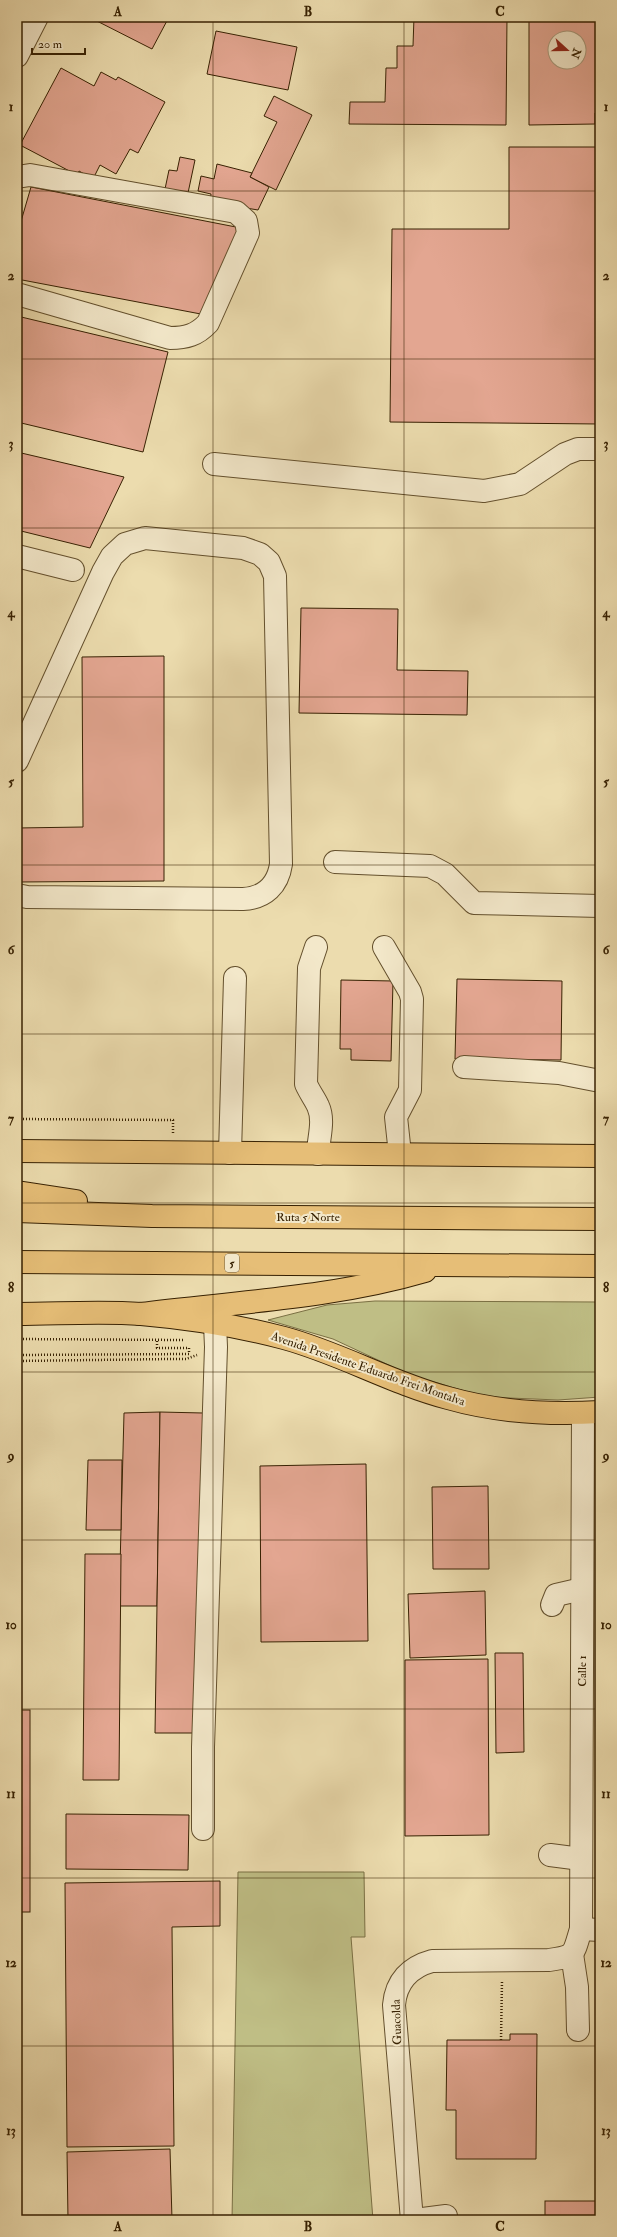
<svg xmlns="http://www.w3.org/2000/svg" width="617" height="2237" font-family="'IM FELL Double Pica',serif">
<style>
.green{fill:#bfbe85;stroke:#7b7044}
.building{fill:#e3a691;stroke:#372102;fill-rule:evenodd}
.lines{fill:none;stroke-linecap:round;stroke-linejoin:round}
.minor-casing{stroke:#64502d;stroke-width:24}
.major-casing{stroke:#372102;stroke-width:24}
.highway-casing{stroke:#372102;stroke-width:24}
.path{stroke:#372102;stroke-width:2.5;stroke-dasharray:1 2;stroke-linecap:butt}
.minor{stroke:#f3e8ca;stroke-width:22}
.major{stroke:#e6be77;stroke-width:22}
.highway{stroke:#e6be77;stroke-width:22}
.grid{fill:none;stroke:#372102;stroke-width:1;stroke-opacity:0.55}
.labels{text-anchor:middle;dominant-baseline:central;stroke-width:4;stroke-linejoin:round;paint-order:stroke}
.shield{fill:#f3e8ca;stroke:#6f5d3e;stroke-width:1}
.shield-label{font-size:11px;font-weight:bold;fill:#372102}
.street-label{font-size:12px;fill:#372102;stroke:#f3e8ca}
.neatline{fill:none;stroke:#372102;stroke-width:1.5}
.grid-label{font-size:13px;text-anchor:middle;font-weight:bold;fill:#372102}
</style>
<rect width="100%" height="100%" fill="#ecdcae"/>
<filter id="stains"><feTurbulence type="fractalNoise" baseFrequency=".005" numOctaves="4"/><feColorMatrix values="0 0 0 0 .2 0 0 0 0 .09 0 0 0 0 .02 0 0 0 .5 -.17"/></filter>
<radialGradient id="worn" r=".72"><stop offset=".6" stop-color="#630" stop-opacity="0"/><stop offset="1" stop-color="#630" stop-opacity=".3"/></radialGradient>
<g class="green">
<polygon points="375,1301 600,1302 600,1397 558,1400 485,1397 410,1375 333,1339 268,1320 327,1305"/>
<polygon points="238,1872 364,1872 365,1937 351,1937 373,2220 232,2220"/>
</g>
<g class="building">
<polygon points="89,17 169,17 152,49"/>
<polygon points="414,17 507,17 506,125 349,124 350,102 385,102 386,68 397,68 397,46 413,46"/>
<path d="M529,17h70l1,96h-5v11l-66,1zM555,38h24v24h-24z"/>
<polygon points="216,31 297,47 288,90 207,74"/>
<polygon points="61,68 94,86 101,72 116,80 118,77 165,102 138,153 130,149 116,174 100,165 93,179 79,171 77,175 20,145"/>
<polygon points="274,96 312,115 276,190 250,177 277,122 264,116"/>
<polygon points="509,147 600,147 600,424 390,422 392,229 509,229"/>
<polygon points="180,157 195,160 188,193 165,189 169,170 177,171"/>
<polygon points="217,164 252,173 250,177 269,187 258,210 210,202 211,194 198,191 201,176 214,179"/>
<polygon points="31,187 241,228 206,315 17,279 17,235"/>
<polygon points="17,316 168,352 143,452 17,422"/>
<polygon points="17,452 124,477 90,548 17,530"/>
<polygon points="301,608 398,609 397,670 468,671 467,715 299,713"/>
<polygon points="164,656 164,881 17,882 17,828 83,827 82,657"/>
<polygon points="457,979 562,981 561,1060 455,1059"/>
<polygon points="341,980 393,981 391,1061 351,1060 351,1049 340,1049"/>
<polygon points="160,1412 157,1606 119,1606 124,1413"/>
<polygon points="160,1412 203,1413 198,1733 155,1733"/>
<polygon points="88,1460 122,1460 121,1530 86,1530"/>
<polygon points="366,1464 368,1641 261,1642 260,1466"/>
<polygon points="488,1486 489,1569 433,1569 432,1487"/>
<polygon points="85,1554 121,1554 119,1780 83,1780"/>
<polygon points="485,1591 486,1655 410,1658 408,1594"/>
<polygon points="495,1653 523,1653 524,1752 496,1753"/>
<polygon points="488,1659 489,1835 405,1836 405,1660"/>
<rect x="17" y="1710" width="13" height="202"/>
<polygon points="66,1814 189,1815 188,1870 66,1869"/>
<polygon points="220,1881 220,1926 172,1927 174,2146 67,2147 65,1883"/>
<polygon points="510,2034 537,2034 536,2159 456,2159 456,2110 446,2110 447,2040 510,2040"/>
<polygon points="170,2149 172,2220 68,2220 67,2152"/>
<rect x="545" y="2201" width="55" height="19"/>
</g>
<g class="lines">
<defs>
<g id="minor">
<polyline points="17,56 37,17"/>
<path d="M17,177l13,-2 206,37 10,9 2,12 -40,90c-11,12 -22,15 -38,15l-153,-44"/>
<polyline points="214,464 484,491 520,484 565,454 578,449 600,449"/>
<polyline points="17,556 73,570"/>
<path d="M17,761l86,-189 9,-16 13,-12 20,-6 98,10 17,6 9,8 6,14 6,288c-3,21 -16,34 -38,35l-216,-2 -10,-2"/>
<polyline points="335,862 430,866 445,874 474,903 600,906"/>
<path d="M316,947l-7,21 -3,116c4,9 9,15 12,22 7,15 0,33 0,48"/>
<polyline points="384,947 410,992 412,999 410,1090 396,1117 400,1154"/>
<polyline points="464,1067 559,1073 600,1081"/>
<polyline points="230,1153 235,978"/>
<polyline points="552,1605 556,1595 582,1589"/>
<polyline points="203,1829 203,1747 216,1347 215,1324"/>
<polyline points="550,1855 581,1859"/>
<polyline points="581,1929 600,1930"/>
<polyline points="572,1954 577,1987 578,2030"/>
<path d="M412,2220l-18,-215c2,-24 16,-38 38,-44l117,-1c27,-4 24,-5 32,-31l2,-516"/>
<polyline points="415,2220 446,2216"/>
</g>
<g id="major">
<polyline points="17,1151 600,1156"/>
<path d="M17,1314c41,0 83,-3 124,0 46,4 98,12 143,24 56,15 107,45 164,60 49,14 101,17 152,14"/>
</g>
<g id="highway">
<polyline points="17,1192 76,1201"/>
<polyline points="17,1211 152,1216 600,1219"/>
<polyline points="17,1262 600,1266"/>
<path d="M140,1314c96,-12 193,-16 285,-43"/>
</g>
</defs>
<use href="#minor" class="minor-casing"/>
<use href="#major" class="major-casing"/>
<use href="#highway" class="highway-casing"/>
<g class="path">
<polyline points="17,1119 173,1120 173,1134"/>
<polyline points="17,1339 183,1340"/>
<polyline points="17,1355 189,1354 189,1348 157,1348 157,1339"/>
<polyline points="17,1361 170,1359 186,1359 197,1355"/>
<polyline points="501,2040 502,1980"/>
</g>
<use href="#minor" class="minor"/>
<use href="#major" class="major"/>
<use href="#highway" class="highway"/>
</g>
<path class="grid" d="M213,17v2203M404,17v2203M17,191h583M17,359h583M17,528h583M17,697h583M17,865h583M17,1034h583M17,1203h583M17,1372h583M17,1540h583M17,1709h583M17,1878h583M17,2046h583"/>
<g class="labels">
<rect class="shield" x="225" y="1254" width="14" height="18" rx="3"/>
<g class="shield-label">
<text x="232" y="1263">5</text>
</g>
<g class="street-label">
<text x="308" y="1217">Ruta 5 Norte</text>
<text transform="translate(368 1369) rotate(19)">Avenida Presidente Eduardo Frei Montalva</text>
<text transform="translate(582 1671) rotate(-90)">Calle 1</text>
<text transform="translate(397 2022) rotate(-92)">Guacolda</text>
</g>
</g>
<rect width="617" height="2237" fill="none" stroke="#ecdcae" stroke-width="44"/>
<g transform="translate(567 50) rotate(111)"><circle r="19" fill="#f3e8ca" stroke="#a8987a"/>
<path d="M0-3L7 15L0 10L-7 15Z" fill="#8f2418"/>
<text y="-6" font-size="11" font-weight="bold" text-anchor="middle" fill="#372102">N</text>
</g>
<path d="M32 48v6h53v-6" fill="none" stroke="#372102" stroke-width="2"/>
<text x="38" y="48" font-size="12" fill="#372102" stroke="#f3e8ca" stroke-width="3" paint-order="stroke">20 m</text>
<rect x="22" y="22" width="573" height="2193" class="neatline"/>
<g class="grid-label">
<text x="118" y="16">A</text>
<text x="308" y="16">B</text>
<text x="500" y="16">C</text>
<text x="11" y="111">1</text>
<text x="606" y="111">1</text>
<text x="11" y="280">2</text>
<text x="606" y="280">2</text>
<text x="11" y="448">3</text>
<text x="606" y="448">3</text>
<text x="11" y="617">4</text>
<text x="606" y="617">4</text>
<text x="11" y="786">5</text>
<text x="606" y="786">5</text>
<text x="11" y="954">6</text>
<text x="606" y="954">6</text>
<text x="11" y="1123">7</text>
<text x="606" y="1123">7</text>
<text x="11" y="1292">8</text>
<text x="606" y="1292">8</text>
<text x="11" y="1460">9</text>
<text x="606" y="1460">9</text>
<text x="11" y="1629">10</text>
<text x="606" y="1629">10</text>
<text x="11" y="1798">11</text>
<text x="606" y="1798">11</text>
<text x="11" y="1967">12</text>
<text x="606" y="1967">12</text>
<text x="11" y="2135">13</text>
<text x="606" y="2135">13</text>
<text x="118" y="2231">A</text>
<text x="308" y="2231">B</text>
<text x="500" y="2231">C</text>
</g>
<rect width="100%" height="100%" filter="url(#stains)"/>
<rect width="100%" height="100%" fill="url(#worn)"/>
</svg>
